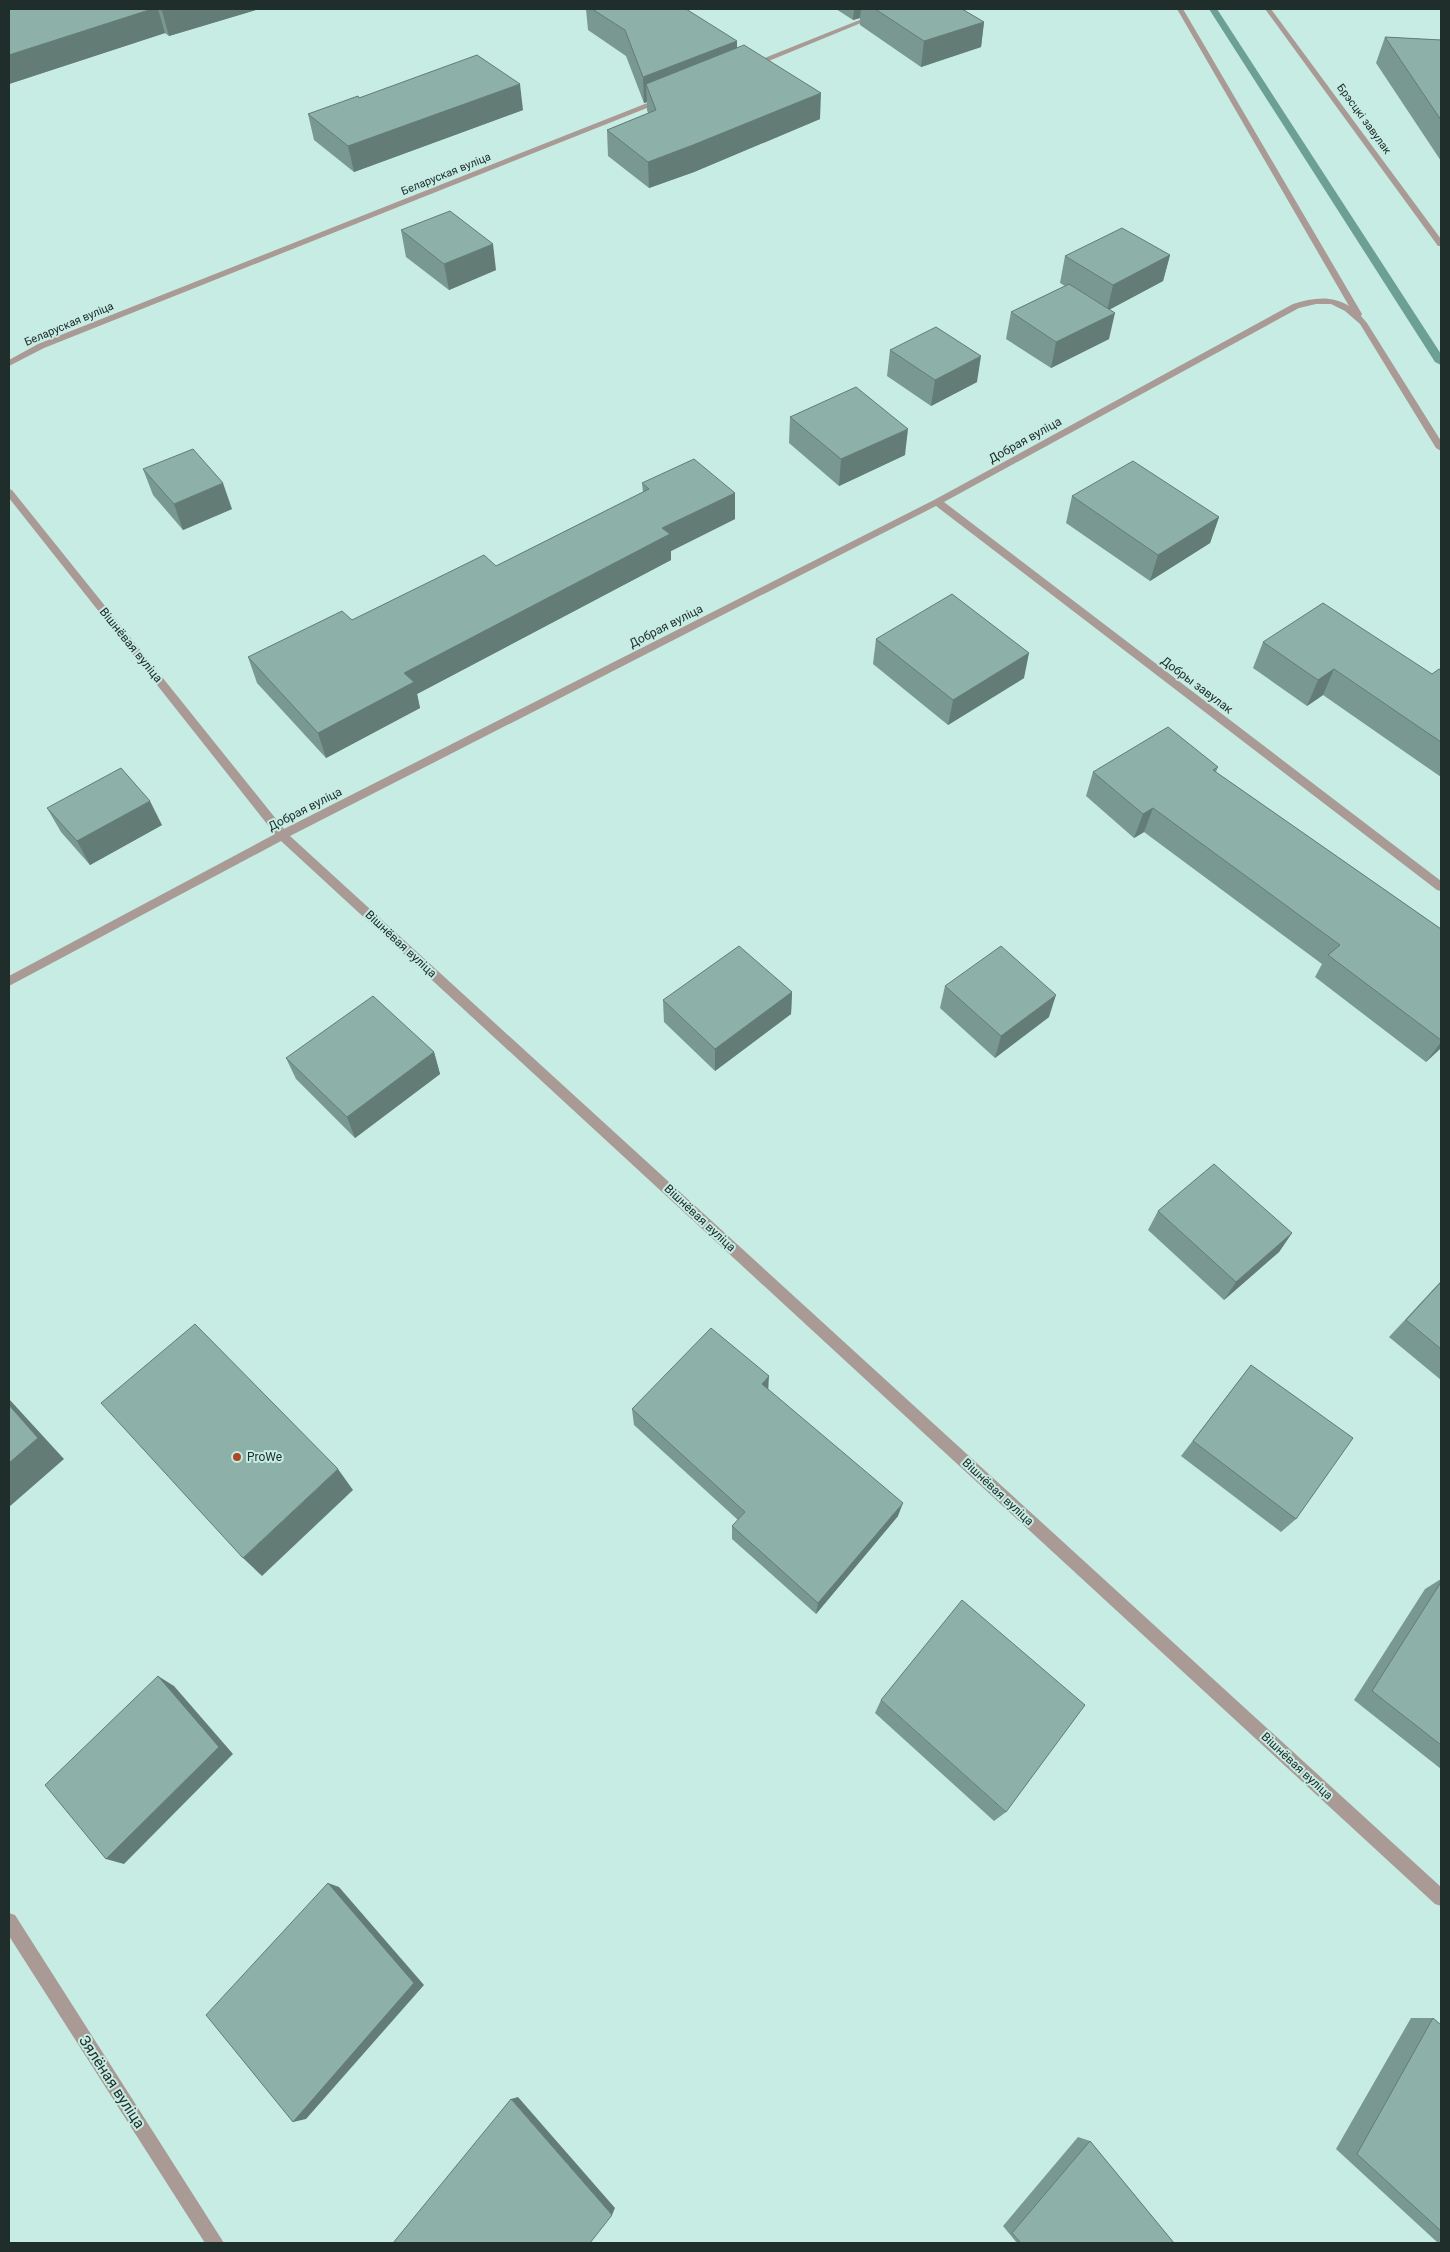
<svg xmlns="http://www.w3.org/2000/svg" width="1450" height="2252" font-family="Roboto,sans-serif">
<style>
.lines{fill:none;stroke-linecap:round;stroke-linejoin:round}
.stream{fill:#6da095;fill-rule:evenodd}
.minor{fill:#a99a95;fill-rule:evenodd}
.wall{fill:#799891}
.shaded-wall{fill:#637c76}
.building{fill:#8db1a9;stroke:#637c76}
.poi-dot{fill:#ae4723;stroke:#c6ece3;stroke-width:2}
.labels{text-anchor:middle;dominant-baseline:central;stroke-width:4;stroke-linejoin:round;paint-order:stroke}
.far-street-label{font-size:11px;fill:#202e2b;stroke:#c6ece3}
.street-label{font-size:12px;fill:#202e2b;stroke:#c6ece3}
.poi-label{font-size:12px;fill:#202e2b;stroke:#c6ece3;text-anchor:start}
.near-street-label{font-size:15px;fill:#202e2b;stroke:#c6ece3}
</style>
<rect width="100%" height="100%" fill="#c6ece3"/>
<g class="lines">
<polygon class="stream" points="1209,9 1217,9 1441,354 1441,365 1435,362"/>
<g class="minor">
<polygon points="887,9 895,9 754,67 747,65"/>
<path d="M1177,9h6l179,305 -1,2 6,7 74,118v10l-5,-3 -76,-124 -15,-13 -14,-7h-15l-17,4 -355,194 497,379v10l-4,-1 -501,-384 -646,330 1151,1051v19l-6,-2 -1154,-1063 -272,145v-10l266,-142 -266,-336v-9l3,1 272,339 650,-329 359,-196c20,-6 38,-9 56,2z"/>
<polygon points="1265,9 1271,9 1441,239 1441,246 1438,246"/>
<polygon points="660,98 667,100 44,348 9,366 9,360 38,344"/>
<polygon points="9,1913 15,1915 224,2243 205,2243 9,1936"/>
</g>
</g>
<g class="wall">
<polygon points="9,9 259,9 169,36 165,33 9,84"/>
<polygon points="586,9 686,9 737,48 820,119 694,172 649,188 608,156 607,130 648,113 647,110 647,102 644,103 626,56 588,30"/>
<polygon points="836,9 962,9 984,22 981,47 921,67 860,25 860,18 853,20"/>
<polygon points="1385,37 1441,40 1441,161 1376,63"/>
<polygon points="359,98 523,110 354,172 314,140 308,114"/>
<polygon points="401,230 496,270 449,290 406,257"/>
<polygon points="1170,255 1163,281 1110,309 1109,339 1051,368 1006,339 1011,312 1065,286 1060,283 1065,256"/>
<polygon points="890,350 977,382 931,406 887,376"/>
<polygon points="790,417 905,455 839,486 789,443"/>
<polygon points="143,469 232,509 183,530 153,495"/>
<polygon points="642,483 735,493 735,519 671,551 671,560 417,694 420,708 326,758 257,683 248,657 352,620 496,566 643,492"/>
<polygon points="1072,496 1219,517 1210,543 1150,581 1066,523"/>
<polygon points="876,639 1024,678 948,725 873,664"/>
<polygon points="1263,642 1432,674 1441,670 1441,777 1323,695 1307,706 1253,668"/>
<polygon points="1218,767 1216,772 1441,929 1441,1048 1426,1062 1315,977 1322,964 1144,832 1134,838 1086,796 1093,772"/>
<polygon points="47,808 162,825 90,865 61,832"/>
<polygon points="945,986 1049,1017 995,1058 940,1008"/>
<polygon points="792,992 791,1014 715,1071 664,1022 663,1000"/>
<polygon points="434,1052 440,1074 355,1138 296,1079 286,1058"/>
<polygon points="1158,1211 1292,1233 1279,1252 1224,1300 1148,1230"/>
<polygon points="1441,1281 1441,1380 1389,1337"/>
<polygon points="1251,1365 1296,1519 1281,1532 1181,1456"/>
<polygon points="768,1390 898,1516 816,1614 732,1539 732,1526 738,1520 634,1425 632,1409"/>
<polygon points="1441,1579 1441,1769 1354,1700 1425,1589"/>
<polygon points="881,1700 1006,1812 994,1821 875,1713"/>
<polygon points="1411,2018 1433,2018 1441,2025 1441,2243 1437,2242 1336,2149"/>
<polygon points="1078,2137 1090,2141 1174,2243 1017,2243 1003,2226"/>
</g>
<g class="shaded-wall">
<polygon points="152,9 158,9 165,33 9,84 9,55"/>
<polygon points="169,9 259,9 169,36 162,11"/>
<polygon points="854,9 861,9 860,18 853,20"/>
<polygon points="984,22 981,47 921,67 924,41"/>
<polygon points="737,41 737,66 646,84 647,102 644,103 643,77"/>
<polygon points="520,84 523,110 354,172 348,146"/>
<polygon points="821,93 820,119 694,172 649,188 648,162"/>
<polygon points="493,244 496,270 449,290 444,264"/>
<polygon points="1170,255 1163,281 1107,311 1113,285"/>
<polygon points="1115,313 1109,339 1051,368 1056,342"/>
<polygon points="981,356 977,382 931,406 935,380"/>
<polygon points="908,429 905,455 839,486 841,459"/>
<polygon points="223,483 232,509 183,530 174,504"/>
<polygon points="735,493 735,519 671,551 671,560 417,694 420,708 326,758 318,733 404,673 662,528"/>
<polygon points="1219,517 1210,543 1150,581 1158,555"/>
<polygon points="1029,653 1024,678 948,725 953,700"/>
<polygon points="1334,669 1323,695 1307,706 1318,680"/>
<polygon points="150,801 162,825 90,865 77,841"/>
<polygon points="1153,808 1144,832 1134,838 1143,814"/>
<polygon points="792,992 791,1014 715,1071 715,1049"/>
<polygon points="1056,995 1049,1017 995,1058 1001,1036"/>
<polygon points="1441,1042 1441,1048 1426,1062"/>
<polygon points="434,1052 440,1074 355,1138 347,1117"/>
<polygon points="1292,1233 1279,1252 1224,1300 1236,1282"/>
<polygon points="769,1376 768,1393 762,1384"/>
<polygon points="9,1399 64,1459 9,1507"/>
<polygon points="338,1469 353,1490 262,1576 243,1558"/>
<polygon points="903,1503 898,1516 816,1614 818,1603"/>
<polygon points="158,1676 174,1686 233,1754 124,1864 106,1859"/>
<polygon points="328,1883 339,1887 424,1985 306,2119 293,2122"/>
<polygon points="518,2097 615,2208 612,2215 511,2099"/>
</g>
<g class="building">
<polygon points="9,9 152,9 9,55"/>
<polygon points="159,9 169,9 162,11"/>
<polygon points="592,9 686,9 737,41 643,77 625,30"/>
<polygon points="875,9 962,9 984,22 924,41"/>
<polygon points="1385,37 1441,40 1441,120"/>
<polygon points="744,45 821,93 693,145 648,162 607,130 656,110 646,84"/>
<polygon points="477,55 520,84 348,146 308,114 358,96 359,98"/>
<polygon points="450,211 493,244 444,264 401,230"/>
<polygon points="1122,228 1170,255 1113,285 1065,256"/>
<polygon points="1069,284 1115,313 1056,342 1011,312"/>
<polygon points="936,327 981,356 935,380 890,350"/>
<polygon points="856,387 908,429 841,459 790,417"/>
<polygon points="193,449 223,483 174,504 143,469"/>
<polygon points="694,459 735,493 662,528 670,534 404,673 414,682 318,733 248,657 342,611 352,620 484,555 496,566 649,489 642,483"/>
<polygon points="1133,461 1219,517 1158,555 1072,496"/>
<polygon points="952,594 1029,653 953,700 876,639"/>
<polygon points="1323,603 1432,674 1439,669 1441,670 1441,742 1334,669 1318,680 1263,642"/>
<polygon points="1168,727 1218,767 1213,770 1441,929 1441,1040 1328,955 1340,945 1153,808 1143,814 1093,772"/>
<polygon points="121,768 150,801 77,841 47,808"/>
<polygon points="739,946 792,992 715,1049 663,1000"/>
<polygon points="1001,946 1056,995 1001,1036 945,986"/>
<polygon points="373,996 434,1052 347,1117 286,1058"/>
<polygon points="1214,1164 1292,1233 1236,1282 1158,1211"/>
<polygon points="1441,1282 1441,1349 1406,1320"/>
<polygon points="195,1324 338,1469 243,1558 101,1403"/>
<polygon points="711,1328 769,1376 762,1384 903,1503 818,1603 732,1526 745,1512 632,1409"/>
<polygon points="1251,1365 1353,1438 1296,1519 1193,1441"/>
<polygon points="9,1405 38,1438 9,1463"/>
<polygon points="1441,1582 1441,1745 1372,1691"/>
<polygon points="962,1600 1085,1705 1006,1812 881,1700"/>
<polygon points="158,1676 219,1747 106,1859 45,1785"/>
<polygon points="328,1883 414,1983 293,2122 206,2015"/>
<polygon points="1433,2018 1441,2025 1441,2231 1357,2154"/>
<polygon points="511,2099 612,2215 590,2243 393,2243"/>
<polygon points="1090,2141 1174,2243 1021,2243 1012,2233"/>
</g>
<circle class="poi-dot" cx="237" cy="1457" r="5"/>
<g class="labels">
<g class="far-street-label">
<text transform="translate(1364 119) rotate(54)">Брэсцкі завулак</text>
<text transform="translate(446 174) rotate(-22)">Беларуская вуліца</text>
<text transform="translate(69 324) rotate(-23)">Беларуская вуліца</text>
</g>
<g class="street-label">
<text transform="translate(1025 440) rotate(-29)">Добрая вуліца</text>
<text transform="translate(666 626) rotate(-27)">Добрая вуліца</text>
<text transform="translate(131 645) rotate(51)">Вішнёвая вуліца</text>
<text transform="translate(1197 685) rotate(37)">Добры завулак</text>
<text transform="translate(305 809) rotate(-27)">Добрая вуліца</text>
<text transform="translate(401 944) rotate(43)">Вішнёвая вуліца</text>
<text transform="translate(700 1218) rotate(43)">Вішнёвая вуліца</text>
<text transform="translate(998 1492) rotate(43)">Вішнёвая вуліца</text>
<text transform="translate(1297 1766) rotate(43)">Вішнёвая вуліца</text>
</g>
<g class="poi-label">
<text x="247" y="1457">ProWe</text>
</g>
<g class="near-street-label">
<text transform="translate(112 2082) rotate(57)">Зялёная вуліца</text>
</g>
</g>
<rect width="1450" height="2252" fill="none" stroke="#202e2b" stroke-width="20"/>
</svg>
